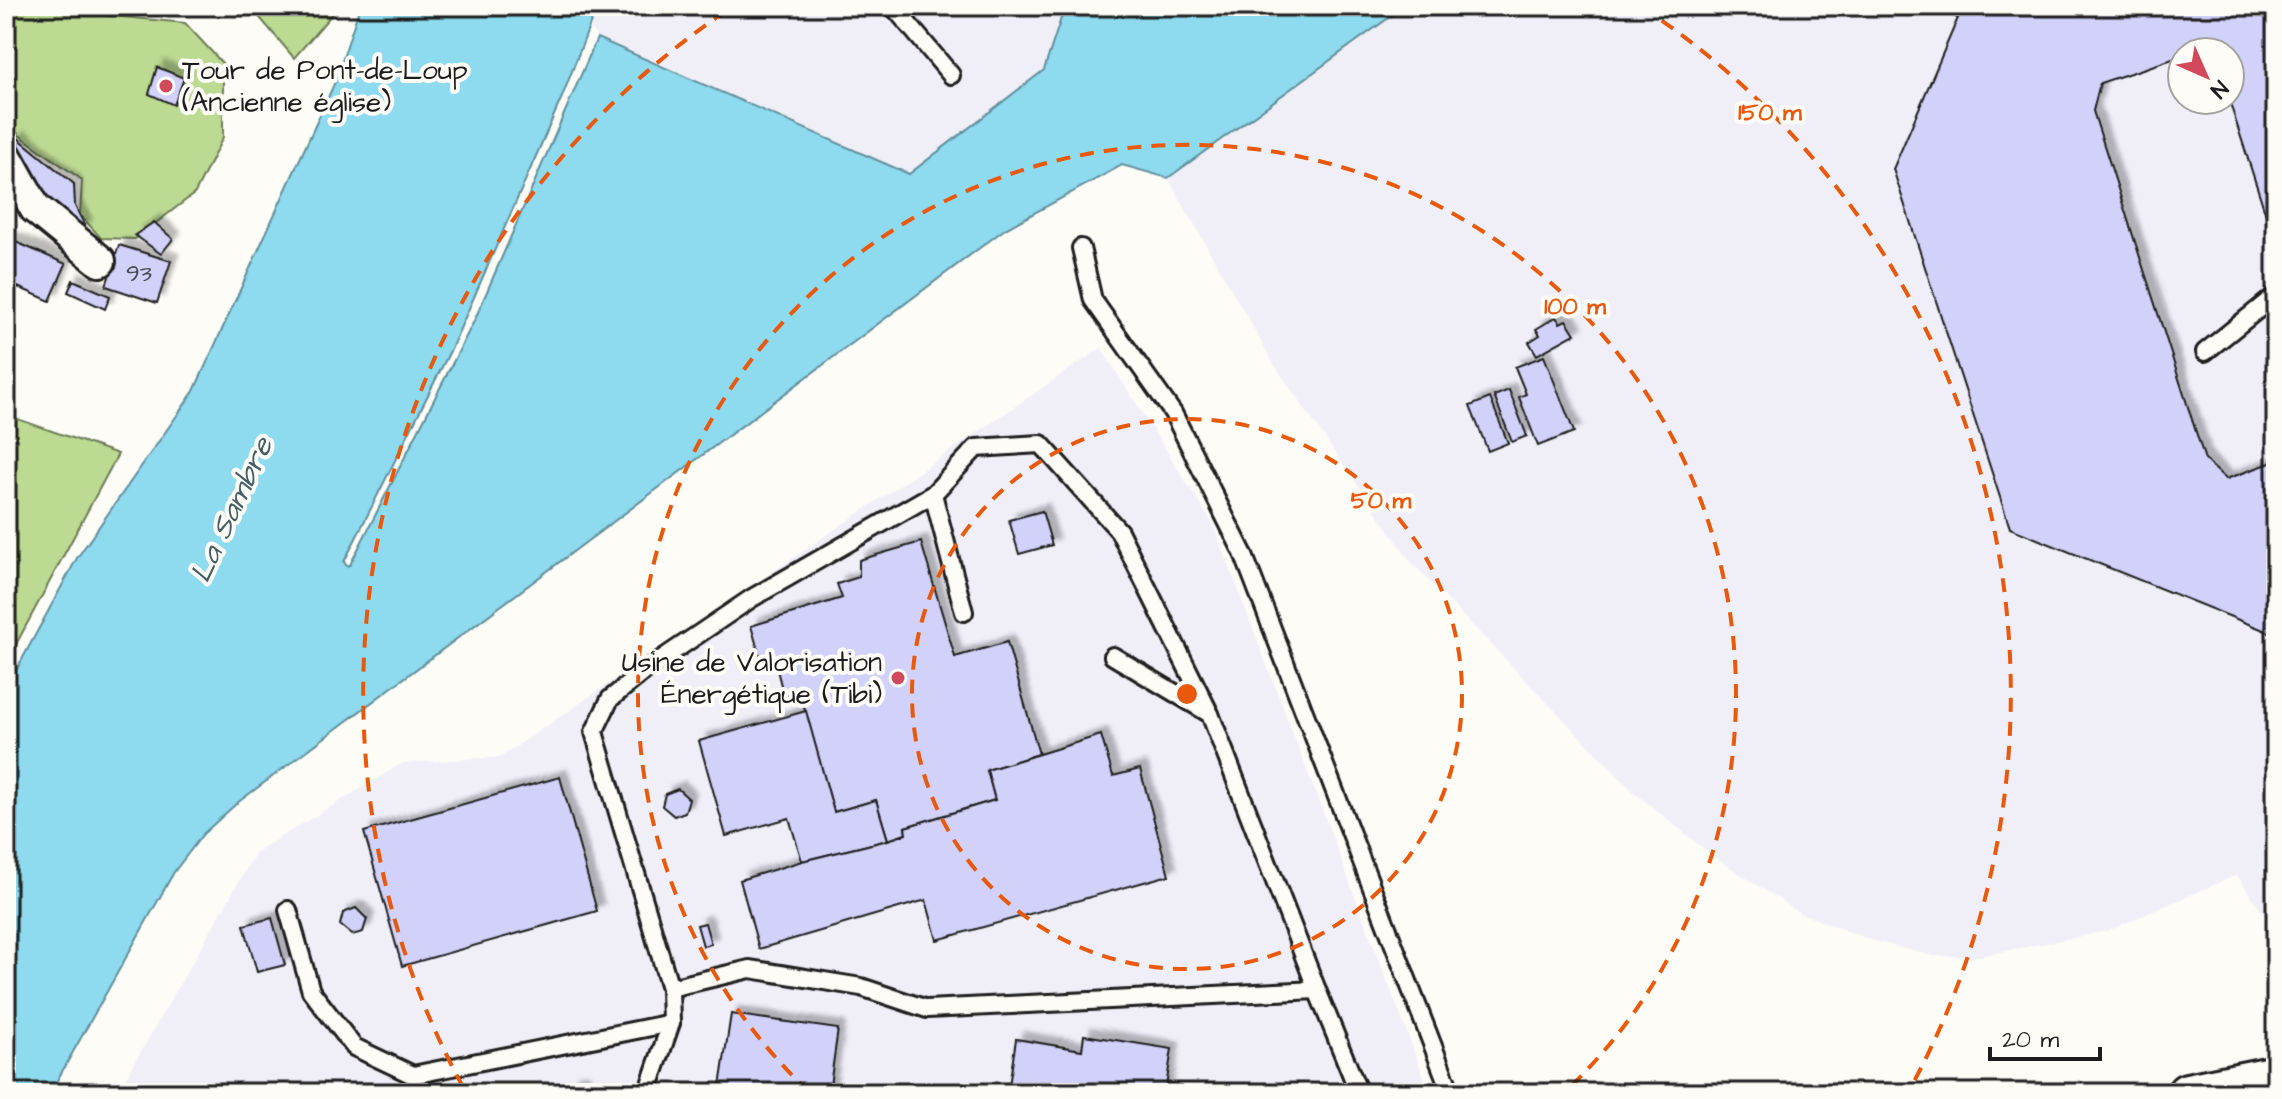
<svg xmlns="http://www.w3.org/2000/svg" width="2282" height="1099" font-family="'Architects Daughter',sans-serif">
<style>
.built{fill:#f0eff8;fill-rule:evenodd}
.green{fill:#bdda92;stroke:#6c7b57;stroke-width:2}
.water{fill:#8edaee;stroke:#608e9a;stroke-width:2}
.building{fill:#d1d1fa;stroke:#1c1c1c;stroke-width:2;filter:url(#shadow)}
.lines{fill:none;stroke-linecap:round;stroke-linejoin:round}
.service-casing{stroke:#1c1c1c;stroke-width:22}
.minor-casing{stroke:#1c1c1c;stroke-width:36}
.tertiary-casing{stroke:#1c1c1c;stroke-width:44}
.service{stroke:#fdfcf7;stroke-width:16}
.minor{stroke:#fdfcf7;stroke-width:30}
.tertiary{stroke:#fdfcf7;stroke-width:38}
.ring{fill:none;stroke:#e8590c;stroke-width:4;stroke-dasharray:14 10}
.poi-dot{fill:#d1495b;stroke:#fdfcf7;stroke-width:3}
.labels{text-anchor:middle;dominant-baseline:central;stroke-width:8;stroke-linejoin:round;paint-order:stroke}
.number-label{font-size:24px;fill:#494954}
.poi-label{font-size:28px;fill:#1c1c1c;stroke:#fdfcf7;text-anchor:start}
.water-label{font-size:30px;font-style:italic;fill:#445e66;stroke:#fdfcf7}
.centre{fill:#e8590c;stroke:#fdfcf7;stroke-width:4}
.ring-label{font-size:24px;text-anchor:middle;font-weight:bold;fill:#e8590c;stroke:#fdfcf7;stroke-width:8;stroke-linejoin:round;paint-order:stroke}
</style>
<defs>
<filter id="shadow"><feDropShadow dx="7" dy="-7" stdDeviation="2" flood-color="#0004"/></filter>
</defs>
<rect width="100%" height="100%" fill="#fdfcf7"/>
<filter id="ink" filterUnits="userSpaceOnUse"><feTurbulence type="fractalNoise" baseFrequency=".0125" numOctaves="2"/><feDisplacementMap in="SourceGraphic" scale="16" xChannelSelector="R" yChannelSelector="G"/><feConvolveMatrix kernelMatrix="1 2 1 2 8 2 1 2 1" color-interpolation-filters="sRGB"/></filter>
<g filter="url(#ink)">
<g class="built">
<polygon points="597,6 1065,6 1044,70 910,174 597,38 590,26"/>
<path d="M1405,6h871v926l-39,-57 -130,56 -127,25h-47l-59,-15 -74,-28 -83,-54 -82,-66 -224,-231 -136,-196 -107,-188zM2182,52h48v48h-48z"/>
<polygon points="1101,348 1213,524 1430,1093 117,1093 256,852 403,763 501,757"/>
</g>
<g class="green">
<polygon points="10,6 185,23 223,64 223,137 195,193 135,239 101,238 80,215 82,180 19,135 6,121 6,25"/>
<polygon points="250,6 339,6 294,58"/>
<polygon points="6,415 118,454 6,663"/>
</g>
<polygon class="water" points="360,6 597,6 562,97 452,347 344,562 347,566 350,565 475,319 597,38 909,174 1044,70 1065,6 1405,6 1168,178 1122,165 1005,229 237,803 203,834 174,872 50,1093 6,1093 6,689 77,558 194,391 335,82"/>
<g class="building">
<polygon points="1933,6 2266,6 2276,36 2276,212 2266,215 2229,100 2230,52 2182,52 2182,56 2100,83 2093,111 2205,460 2226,479 2276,461 2276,635 2010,528 1893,169 1958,18"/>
<polygon points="157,67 184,78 174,105 149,94"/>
<polygon points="18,138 74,184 75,206 85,226 77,234 23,173 10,146"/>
<polygon points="154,222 173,239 161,254 135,235"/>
<polygon points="6,238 16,242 6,267"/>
<polygon points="16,242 66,264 50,301 6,282 6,267"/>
<polygon points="119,245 171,261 157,303 106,286"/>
<polygon points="73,280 110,296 105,309 68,292"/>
<polygon points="1556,317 1560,323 1566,320 1575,334 1537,355 1529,342 1540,335 1536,329"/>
<polygon points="1544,356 1574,432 1538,446 1519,397 1526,394 1515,367"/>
<polygon points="1509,390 1527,436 1512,442 1494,396"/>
<polygon points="1490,398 1508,443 1488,451 1470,406"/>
<polygon points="1042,511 1052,545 1019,554 1009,520"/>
<polygon points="921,542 955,657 1007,642 1039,754 987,770 995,800 905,827 906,834 888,840 876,800 834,812 800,692 784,697 774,658 762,663 751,626 842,598 837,584 859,577 859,560"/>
<polygon points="806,711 834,812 876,800 888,840 802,861 789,818 726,836 699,741"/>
<polygon points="1101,735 1113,776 1140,769 1169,875 937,940 926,900 759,949 740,880 802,861 888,840 906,834 905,827 995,800 987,770"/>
<polygon points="560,777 597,911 402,966 364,832"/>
<polygon points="678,789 689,799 685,812 674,816 662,806 665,794"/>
<polygon points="356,908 367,919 363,932 352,935 340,925 343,913"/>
<polygon points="272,918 285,965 257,972 244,925"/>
<polygon points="705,923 711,944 703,946 697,925"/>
<polygon points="731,1014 838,1029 829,1093 719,1093"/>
<polygon points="1084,1035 1172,1049 1165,1093 1008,1093 1016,1039 1082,1050"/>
<polygon points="582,1082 584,1092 572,1093 571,1083"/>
</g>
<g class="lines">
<defs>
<g id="service">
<polyline points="893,6 951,75"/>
<polyline points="1081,248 1093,300 1173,413 1243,553 1451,1093"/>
<polyline points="2205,352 2276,295"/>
<polyline points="933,494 964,612"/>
<polyline points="1113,656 1210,714 1317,990 1359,1093"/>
<polyline points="1210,714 1119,531 1041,444 976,448 933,494 752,598 647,669 610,699 594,732 670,988 750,969 861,987 927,1009 1317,990"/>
<polyline points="288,910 311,991 354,1047 413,1075 671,1023"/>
<polyline points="647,1093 671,1023 670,988"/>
</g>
<polyline id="minor" points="6,156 35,208 100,261"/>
<polyline id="tertiary" points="2187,1093 2276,1075"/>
</defs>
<use href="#service" class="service-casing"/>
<use href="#minor" class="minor-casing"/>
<use href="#tertiary" class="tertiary-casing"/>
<use href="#service" class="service"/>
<use href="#minor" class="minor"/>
<use href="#tertiary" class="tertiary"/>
</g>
</g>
<g class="ring">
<circle cx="1187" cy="694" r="275"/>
<path d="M809 1092A549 549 0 1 1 1565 1092"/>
<path d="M463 1087A824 824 0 0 1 732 7M1642 7A824 824 0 0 1 1911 1087"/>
</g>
<g class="poi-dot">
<circle cx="166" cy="86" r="8"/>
<circle cx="898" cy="678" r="8"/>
</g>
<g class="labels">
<g class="number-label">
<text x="139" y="274">93</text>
</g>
<g class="poi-label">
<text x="182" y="70">Tour de Pont-de-Loup<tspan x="182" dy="32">(Ancienne église)</tspan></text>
<text x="882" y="662" text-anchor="end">Usine de Valorisation<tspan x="882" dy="32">Énergétique (Tibi)</tspan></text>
</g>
<g class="water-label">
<text transform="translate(232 510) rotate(-65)">La Sambre</text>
</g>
</g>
<circle cx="1187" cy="694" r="12" class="centre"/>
<g class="ring-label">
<text x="1770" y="120">150 m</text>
<text x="1575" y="314">100 m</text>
<text x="1381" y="508">50 m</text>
</g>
<rect width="2282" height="1099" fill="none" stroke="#fdfcf7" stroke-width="32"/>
<rect x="16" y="16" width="2250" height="1067" fill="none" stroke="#1c1c1c" stroke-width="3" filter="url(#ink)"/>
<g transform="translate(2206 76) rotate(135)"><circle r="38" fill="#fdfcf7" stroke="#a3a29f" stroke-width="2"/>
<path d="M0-6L14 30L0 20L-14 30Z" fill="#d1495b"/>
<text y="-12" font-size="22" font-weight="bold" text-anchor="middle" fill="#1c1c1c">N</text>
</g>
<path d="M1990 1047v12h110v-12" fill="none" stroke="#1c1c1c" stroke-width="4"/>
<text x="2002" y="1047" font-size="24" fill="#1c1c1c" stroke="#fdfcf7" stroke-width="6" paint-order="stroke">20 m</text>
</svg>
